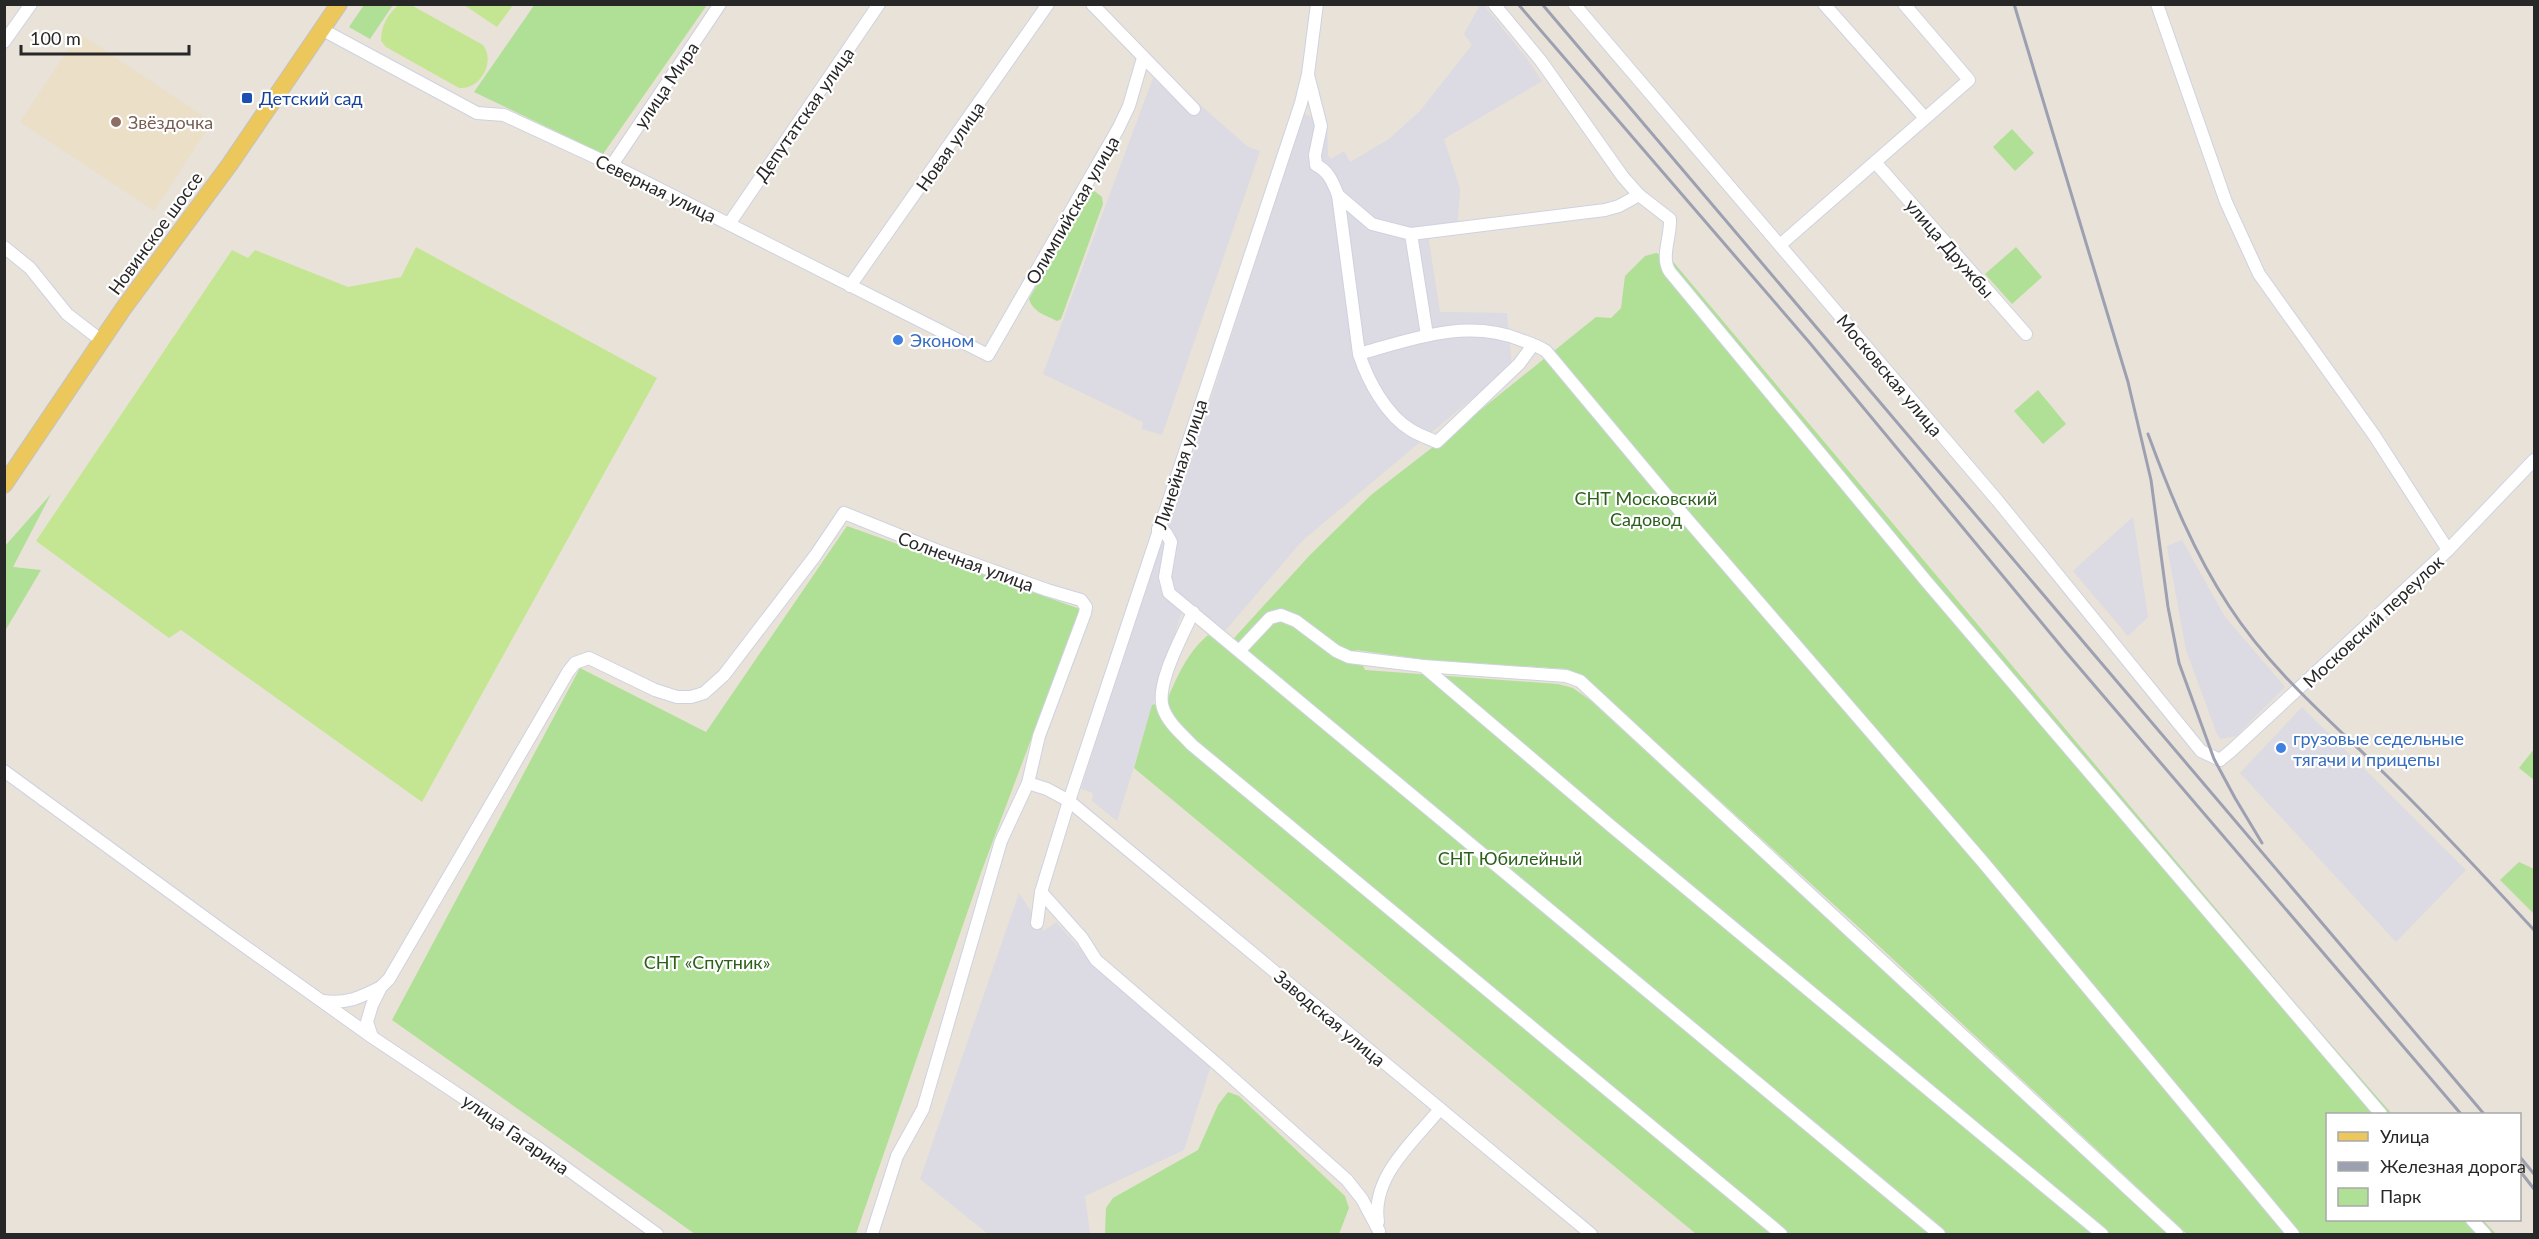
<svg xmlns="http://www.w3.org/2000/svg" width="2539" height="1239" font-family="Lato,sans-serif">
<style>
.industrial{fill:#dcdae2}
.education{fill:#ebdfc8}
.green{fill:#b0df96}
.pitch{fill:#c4e692}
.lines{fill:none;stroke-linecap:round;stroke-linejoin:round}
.minor-casing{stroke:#ced2e0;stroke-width:14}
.major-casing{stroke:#c3c3c3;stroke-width:18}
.minor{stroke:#fff;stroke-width:12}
.major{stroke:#ebc75c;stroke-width:16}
.rail{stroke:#9ca0b1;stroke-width:3}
.transit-dot{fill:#1a4fb4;stroke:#fff;stroke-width:2}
.education-dot{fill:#8d6e63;stroke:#fff;stroke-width:2}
.shop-dot{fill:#3f7fe0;stroke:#fff;stroke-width:2}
.labels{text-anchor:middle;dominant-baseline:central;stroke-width:4.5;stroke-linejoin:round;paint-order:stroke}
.street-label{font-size:18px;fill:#272727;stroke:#fff}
.transit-label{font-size:18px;fill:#164399;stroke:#fff;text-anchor:start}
.education-label{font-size:18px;fill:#785e54;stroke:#fff;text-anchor:start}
.shop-label{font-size:18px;fill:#366cbe;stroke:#fff;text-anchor:start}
.park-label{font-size:18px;fill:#2b601b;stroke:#fff}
</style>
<rect width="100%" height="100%" fill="#e9e2d9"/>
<g class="industrial">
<polygon points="1480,5 1484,5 1528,60 1542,81 1444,139 1460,189 1457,230 1428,235 1440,312 1507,313 1512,365 1302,541 1224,632 1186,598 1117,821 1092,801 1093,793 1081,789 1160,537 1193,454 1304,114 1327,123 1328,156 1331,159 1344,151 1350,162 1389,139 1420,111 1472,45 1464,34"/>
<polygon points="1153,78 1189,113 1199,104 1248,147 1260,151 1162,435 1142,429 1143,422 1043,374"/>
<polygon points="2133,517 2148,617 2128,636 2073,571"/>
<polygon points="2182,540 2225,617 2285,687 2236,736 2221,739 2217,734 2186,650 2167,546"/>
<polygon points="2302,707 2466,870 2396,942 2240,773"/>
<polygon points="1019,893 1044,931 1056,922 1081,950 1212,1062 1184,1150 1085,1196 1090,1234 988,1234 920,1179"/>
</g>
<polygon class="education" points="79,33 212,122 154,211 20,122"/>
<g class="green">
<polygon points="535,4 707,4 707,5 603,154 474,92"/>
<polygon points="364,5 393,5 370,39 349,27"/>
<polygon points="2012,129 2034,153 2015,171 1993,147"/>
<path d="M1093,190l9,7 1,7 -42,115 -4,2c-12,-6 -24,-9 -28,-22l60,-107z"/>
<polygon points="2016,247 2042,277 2012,304 1985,274"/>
<path d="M1656,253l14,5 632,753 90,103h-64v106h155l13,14h-309l-322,-301 -282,-257 -17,-7 -138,-9 -72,-10 9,20 193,14 15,4 17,12 580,534h-474l-562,-466 18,-63 15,-5c11,-25 20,-47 41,-65l18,12 84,-92 61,-60 107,-83 118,-95 15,1 10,-10 4,-32 20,-20z"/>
<polygon points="2038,390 2066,424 2043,444 2014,411"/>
<polygon points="51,494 13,567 41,570 5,631 5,546"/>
<polygon points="847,526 1080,609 982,870 856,1234 695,1234 392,1020 580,668 706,732"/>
<polygon points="2534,749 2534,780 2519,768"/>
<polygon points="2519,862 2534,869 2534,914 2500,880"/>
<polygon points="1228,1092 1239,1096 1345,1196 1349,1208 1339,1234 1105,1234 1106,1208 1113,1198 1198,1150 1218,1105"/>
</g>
<g class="pitch">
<path d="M400,4l11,1 72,40c13,17 -3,45 -24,43l-73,-41 -5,-6c0,-15 6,-27 19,-37z"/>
<polygon points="464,5 513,5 497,27"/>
<polygon points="416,247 657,378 422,802 181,630 169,638 36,541 232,250 248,258 255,250 348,287 401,277"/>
</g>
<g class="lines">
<defs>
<g id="minor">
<polyline points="1092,4 1194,109"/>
<path d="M1494,4l47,57 82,116 16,18 31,24c1,18 -10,39 0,53l256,309 455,533"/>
<polyline points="1574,4 1997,500 2201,751 2220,760 2231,751 2448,550 2534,460"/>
<polyline points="1824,4 1925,118"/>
<polyline points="2157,4 2226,202 2259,274 2374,435 2448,550"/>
<polyline points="323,30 477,113 504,115 612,165 988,355 1118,129 1129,106 1143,58"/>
<polyline points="4,42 31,4"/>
<path d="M1308,75l13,51 -6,29 1,10c13,6 17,18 22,30l21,159c9,27 27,61 52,76 8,5 17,8 26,12l82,-78 14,-19"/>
<polyline points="1875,162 2026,334"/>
<polyline points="612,165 720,4"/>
<polyline points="1338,195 1372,224 1411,234 1605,210 1619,206 1639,195"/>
<polyline points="729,224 879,4"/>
<polyline points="1411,234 1427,335"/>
<polyline points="1780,245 1969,80 1904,4"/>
<polyline points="4,247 30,268 67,314 102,341"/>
<polyline points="850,286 1048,4"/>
<path d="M1359,354c53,-15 108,-36 162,-14 8,3 17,6 25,11l122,146 315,365 310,372"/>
<polyline points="1158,529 1166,533 1171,542 1165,577 1169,593 1939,1234"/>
<path d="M1193,612c-10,23 -38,72 -30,96 5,15 19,26 29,37l589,489"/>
<polyline points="1240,650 1270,618 1281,615 1296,621 1336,651 1349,657 1423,666 1566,676 1580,681 2177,1234"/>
<polyline points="1423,666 1611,826 2102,1234"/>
<polyline points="4,771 226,933 372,1037 534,1145 657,1234"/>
<polyline points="1028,783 1047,789 1069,801 1591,1234"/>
<polyline points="1041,892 1082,938 1096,960 1218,1065 1347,1180 1362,1199 1379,1231"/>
<polyline points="1037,923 1041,892 1069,801 1301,103 1308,74 1317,4"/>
<path d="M323,1001c24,3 36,-3 58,-14"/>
<polyline points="372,1037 367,1022 372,1005 381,987 389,979 568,672 575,663 589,658 655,690 677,697 691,697 704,693 724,675 815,556 844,513 941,552 1047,590 1081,600 1086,607 1085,613 1039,736 1028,783 1001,841 923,1109 897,1156 872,1234"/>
<polyline points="2472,1220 2485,1234"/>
<path d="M1378,1222c-7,-45 35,-80 62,-113"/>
</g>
<polyline id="major" points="4,485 123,309 230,164 339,4"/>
</defs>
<use href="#minor" class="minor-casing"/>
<use href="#major" class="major-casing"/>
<use href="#minor" class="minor"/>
<use href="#major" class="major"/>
<g class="rail">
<polyline points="1518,4 1809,342 2065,651 2461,1114"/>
<polyline points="1542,4 2484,1114"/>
<polyline points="2014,4 2128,382 2151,480 2168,607 2179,663 2214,759 2235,798 2262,843"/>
<path d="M2148,434c22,60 46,119 81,172 42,65 103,116 158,170 50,49 99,102 147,154"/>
<polyline points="2520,1157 2534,1174"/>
<polyline points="2520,1171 2534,1189"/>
</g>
</g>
<rect class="transit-dot" x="241" y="92" width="12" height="12" rx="3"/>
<circle class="education-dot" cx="116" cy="122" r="6"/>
<g class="shop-dot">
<circle cx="898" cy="340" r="6"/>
<circle cx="2281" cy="748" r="6"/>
</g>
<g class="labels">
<g class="street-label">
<text transform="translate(666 85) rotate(-56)">улица Мира</text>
<text transform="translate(804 114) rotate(-55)">Депутатская улица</text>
<text transform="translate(950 146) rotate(-55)">Новая улица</text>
<text transform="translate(656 188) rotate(26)">Северная улица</text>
<text transform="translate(1072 210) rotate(-60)">Олимпийская улица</text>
<text transform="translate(155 233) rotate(-54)">Новинское шоссе</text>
<text transform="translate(1950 248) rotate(49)">улица Дружбы</text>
<text transform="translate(1890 375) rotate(50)">Московская улица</text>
<text transform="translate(1180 464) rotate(-72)">Линейная улица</text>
<text transform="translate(966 561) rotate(20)">Солнечная улица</text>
<text transform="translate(2373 621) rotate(-43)">Московский переулок</text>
<text transform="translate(1330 1018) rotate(40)">Заводская улица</text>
<text transform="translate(516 1134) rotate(35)">улица Гагарина</text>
</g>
<g class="transit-label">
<text x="259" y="98">Детский сад</text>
</g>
<g class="education-label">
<text x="128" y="122">Звёздочка</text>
</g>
<g class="shop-label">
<text x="910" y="340">Эконом</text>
<text x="2293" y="738">грузовые седельные<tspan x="2293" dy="21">тягачи и прицепы</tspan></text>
</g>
<g class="park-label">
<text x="1646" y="498">СНТ Московский<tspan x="1646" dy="21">Садовод</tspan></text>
<text x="1510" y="858">СНТ Юбилейный</text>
<text x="707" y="962">СНТ «Спутник»</text>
</g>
</g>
<rect width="2539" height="1239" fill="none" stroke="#272727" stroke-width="12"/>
<rect x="2326" y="1113" width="195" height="108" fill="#ffffff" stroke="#a9a9a9" stroke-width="1.5"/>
<rect x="2338" y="1132" width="30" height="9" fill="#ebc75c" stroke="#a9a9a9" stroke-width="1.5"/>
<text x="2380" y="1143" font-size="18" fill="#272727">Улица</text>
<rect x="2338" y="1162" width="30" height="9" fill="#9ca0b1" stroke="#a9a9a9" stroke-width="1.5"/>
<text x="2380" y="1173" font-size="18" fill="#272727">Железная дорога</text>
<rect x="2338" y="1188" width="30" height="18" fill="#b0df96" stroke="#a9a9a9" stroke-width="1.5"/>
<text x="2380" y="1203" font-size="18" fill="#272727">Парк</text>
<path d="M21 45v9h168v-9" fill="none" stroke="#272727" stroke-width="3"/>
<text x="30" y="45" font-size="18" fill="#272727" stroke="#ffffff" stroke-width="4.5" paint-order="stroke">100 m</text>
</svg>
